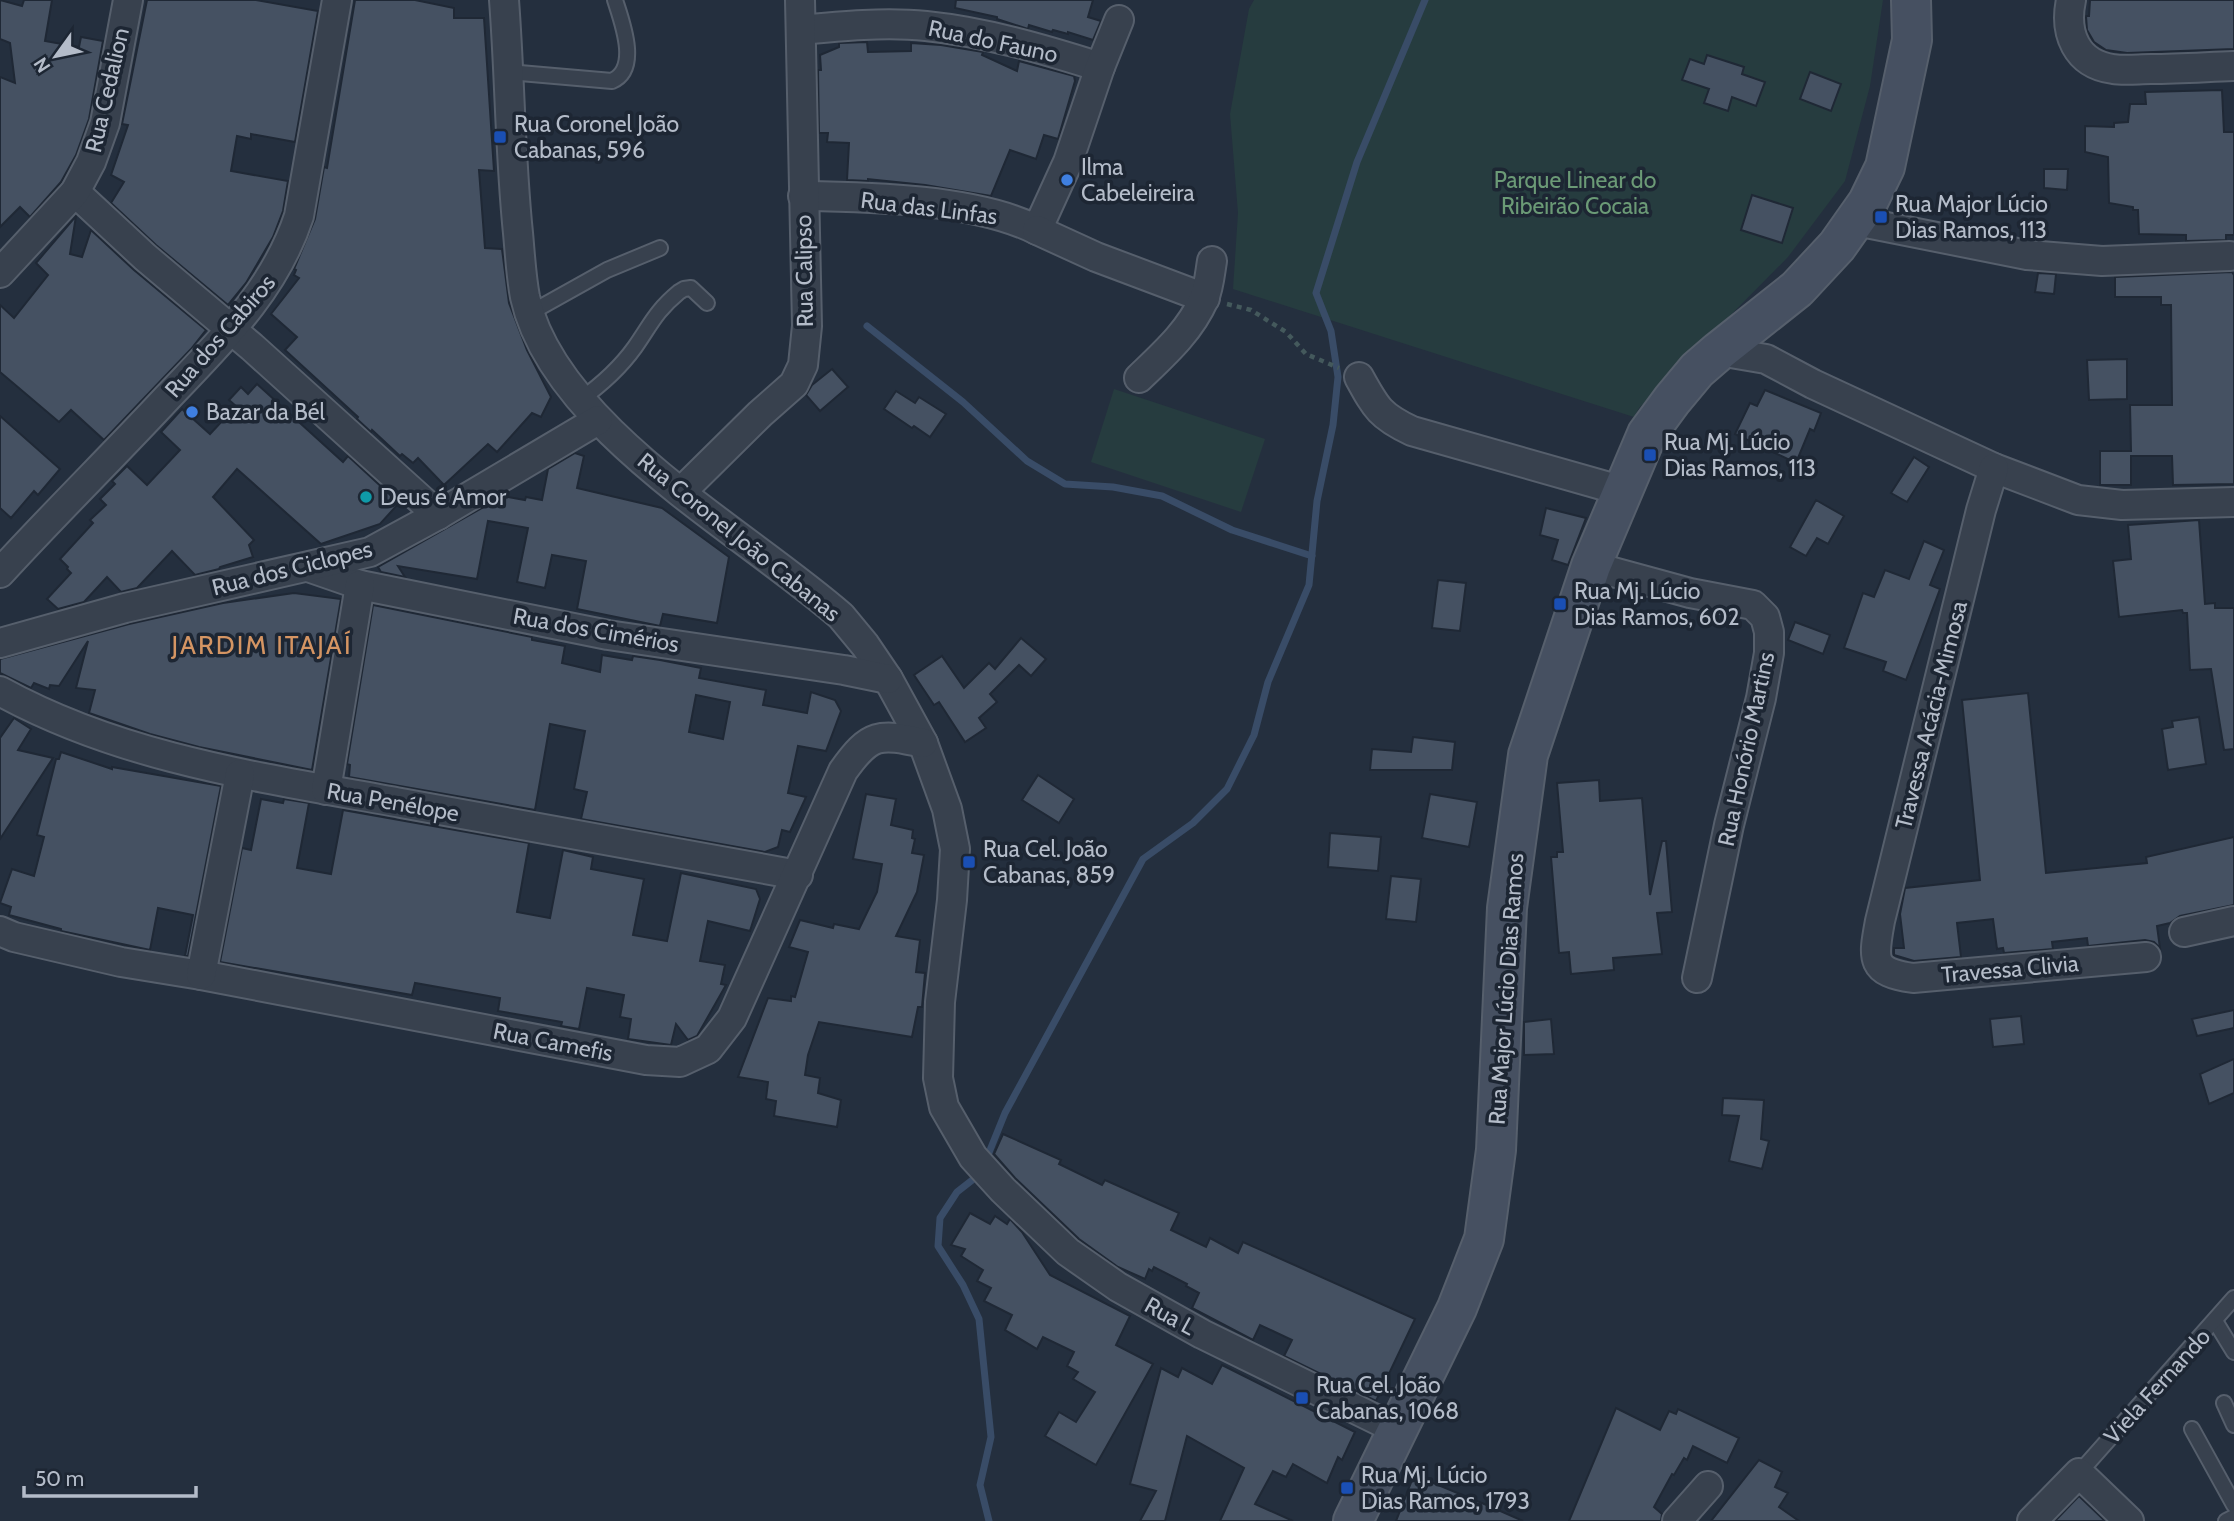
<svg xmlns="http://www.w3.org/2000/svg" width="2234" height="1521" font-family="Cabin,sans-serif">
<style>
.green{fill:#263c3f}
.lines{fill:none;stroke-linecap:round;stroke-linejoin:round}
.stream{stroke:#394c67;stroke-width:7}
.building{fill:#455162;stroke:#1f2835;stroke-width:2;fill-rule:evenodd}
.lane-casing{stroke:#565f6c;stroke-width:18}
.street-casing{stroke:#565f6c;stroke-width:32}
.secondary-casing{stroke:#565f6c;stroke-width:42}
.path{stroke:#44595c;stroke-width:4.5;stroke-dasharray:5 5;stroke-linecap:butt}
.lane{stroke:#38414e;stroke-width:14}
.street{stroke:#38414e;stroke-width:28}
.secondary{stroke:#465061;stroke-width:38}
.transit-dot{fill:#1a4fb4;stroke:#1d2633;stroke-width:2.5}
.shop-dot{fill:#3f7fe0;stroke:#1d2633;stroke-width:2.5}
.culture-dot{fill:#0f9aa8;stroke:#1d2633;stroke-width:2.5}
.labels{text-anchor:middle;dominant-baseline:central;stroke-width:7;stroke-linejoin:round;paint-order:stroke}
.street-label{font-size:23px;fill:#b4bcc9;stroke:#1d2633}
.poi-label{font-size:23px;fill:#b4bcc9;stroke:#1d2633;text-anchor:start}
.park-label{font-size:23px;fill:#6b9a76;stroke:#1d2633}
.quarter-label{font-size:26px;letter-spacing:2px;fill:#d59563;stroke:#1d2633}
</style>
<rect width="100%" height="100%" fill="#242f3e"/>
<g class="green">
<polygon points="1254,0 1883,0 1870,86 1845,181 1788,257 1639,408 1634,417 1233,289 1238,213 1230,114 1249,9"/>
<polygon points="1114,389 1265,439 1241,512 1091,462"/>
</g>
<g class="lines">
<g class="stream">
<polyline points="867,326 963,402 1027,461 1065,484 1113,487 1162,496 1232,530 1312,556"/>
<polyline points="986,1160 1005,1113 1143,859 1193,823 1227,789 1254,735 1268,682 1309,585 1317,501 1333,425 1338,377 1331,331 1316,293 1357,162 1425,0"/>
<polyline points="980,1174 957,1192 940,1218 938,1246 963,1285 979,1319 991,1437 980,1485 989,1521"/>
</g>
</g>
<g class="building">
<polygon points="0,0 22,6 24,0 52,0 45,41 79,47 81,37 103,41 89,119 76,155 61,182 30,217 20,207 0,227 0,77 15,83 10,43 0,39"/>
<polygon points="147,0 256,0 318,11 295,142 251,134 251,139 237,136 231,171 288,181 283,211 273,237 246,283 228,305 156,245 111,203 124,182 111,175 128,125 122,124"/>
<polygon points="355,0 415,0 454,8 454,18 484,18 494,171 479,170 485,248 502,249 509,303 527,350 551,397 541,417 532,413 497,452 488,444 444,485 418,458 413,463 402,454 400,456 372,430 371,432 357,419 358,417 285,350 297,337 271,314 299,278 294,275 296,270 294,269 315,219 324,167 327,168"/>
<polygon points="956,0 1093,0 1088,17 1101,21 1093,40 1068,32 1068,34 1053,30 1052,32 1029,25 1028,29 997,19 997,17 955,8"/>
<polygon points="2090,0 2234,0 2234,49 2127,53 2106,50 2094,42 2087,30 2086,16 2089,16"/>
<polygon points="867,42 868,52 911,51 911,43 941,45 983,52 982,55 1017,71 1019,61 1074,76 1075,81 1058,139 1044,135 1036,159 1010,150 991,196 925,185 868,179 868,181 847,180 849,143 827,142 828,133 819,133 818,70 821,70 820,55 839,47 839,43"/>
<polygon points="1707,55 1744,67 1742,74 1765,82 1756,106 1732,97 1728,111 1704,103 1709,89 1682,80 1690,59 1704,64"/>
<polygon points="1810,72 1841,84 1831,111 1800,99"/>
<polygon points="2222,90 2224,132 2234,132 2234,235 2226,235 2226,240 2186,241 2186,235 2139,234 2138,210 2133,210 2133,207 2109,203 2108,157 2085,152 2085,126 2114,127 2114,123 2128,122 2130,104 2146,104 2145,92"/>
<polygon points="2044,169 2068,169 2067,190 2044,188"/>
<polygon points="1752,195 1793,208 1782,243 1741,230"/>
<polygon points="76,216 70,254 82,257 91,230 134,270 206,330 191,349 104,440 71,410 59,422 0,372 0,305 14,318 48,275 36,263"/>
<polygon points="2232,272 2234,275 2234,484 2173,485 2172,456 2131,456 2131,485 2100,485 2100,451 2131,451 2130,405 2172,405 2171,305 2161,305 2161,297 2115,297 2115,277"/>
<polygon points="2038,273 2056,274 2054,294 2035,292"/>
<polygon points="2127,359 2127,399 2089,400 2087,360"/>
<polygon points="832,369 848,387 820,411 806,395 812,385"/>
<polygon points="257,384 343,462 348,456 399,503 380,524 321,544 237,469 213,497 254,540 249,545 253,557 220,567 219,569 195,575 172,551 137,588 121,592 107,577 84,602 58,609 47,599 71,573 67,569 68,567 60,559 93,523 90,520 106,505 100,499 115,484 112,481 127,466 147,485 180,450 161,432 182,409 210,434 236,406 229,400 241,387 248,394"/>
<polygon points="1765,390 1821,413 1814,431 1810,429 1796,463 1735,434 1750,403 1757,406"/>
<polygon points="896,391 915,403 919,397 946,414 930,437 914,426 912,428 884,409"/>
<polygon points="0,416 60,469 38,495 34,491 11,518 0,508"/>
<polygon points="575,453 584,456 577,488 662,508 729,557 717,623 663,614 660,626 577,609 586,561 552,555 545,588 517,582 528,528 488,521 477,579 398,566 405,577 381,572 378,567 503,496 525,500 526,497 542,500 548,469"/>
<polygon points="1914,457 1929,467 1907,502 1891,493"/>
<polygon points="1816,500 1844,516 1828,544 1817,538 1806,556 1790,547"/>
<polygon points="1546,508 1586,518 1568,565 1552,560 1558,540 1540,535"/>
<polygon points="2199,520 2205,604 2215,603 2215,608 2234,608 2234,749 2224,750 2211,669 2190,670 2187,613 2183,613 2182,610 2119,617 2113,561 2131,559 2128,525"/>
<polygon points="1924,541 1944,550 1930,585 1940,589 1906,680 1883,671 1886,662 1844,648 1863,593 1874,597 1885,570 1909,579"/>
<polygon points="1438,580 1466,583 1460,631 1432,628"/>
<polygon points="294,593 341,599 312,770 199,747 150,734 89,713 95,690 76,688 88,641 59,686 50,685 49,689 34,683 31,688 0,673 0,659 129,624 223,603"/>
<path d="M373,605l159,32v3l33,6 -3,17 38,9 2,-17 30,5 1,-4 27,4 41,8 -2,10 67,12 -3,15 44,8 4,-21 24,8 6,11 -15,40 -28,-5 -10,47 18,4 -16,35 -8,-2 -4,17 -13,5 -184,-33 6,-27 -13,-3 11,-58 -35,-7 -15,86 -186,-33 1,-12 -3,-1zM696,695l34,7 -7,37 -34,-7z"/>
<polygon points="1795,622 1830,635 1823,654 1788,640"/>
<polygon points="1021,638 1046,659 1031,676 1019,665 990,694 997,702 979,718 986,728 965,742 939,702 934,705 914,675 942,656 964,688 989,663 995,669"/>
<polygon points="2028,693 2046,873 2147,863 2146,857 2234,837 2234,905 2180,916 2170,923 2157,926 2160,948 2154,942 2145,940 2088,946 2087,938 2052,942 2053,949 2004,953 2003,948 1997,949 1993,919 1957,923 1961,957 1914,961 1894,955 1894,948 1904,948 1900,914 1905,888 1980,880 1962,700"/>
<polygon points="2199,717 2206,764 2168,770 2162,729 2173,727 2172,721"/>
<polygon points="14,718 31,729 18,750 53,758 0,839 0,738"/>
<polygon points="1413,737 1455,742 1452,770 1370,770 1372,749 1411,752"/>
<polygon points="61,752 112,769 112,767 221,786 188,956 185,956 193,915 158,908 150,950 61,931 61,929 9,915 11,907 0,903 12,869 34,876 44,837 37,835 56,759 59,759"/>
<polygon points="1038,775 1074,799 1059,823 1022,800"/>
<polygon points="1599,780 1600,801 1642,798 1650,895 1662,841 1666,841 1672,912 1657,913 1662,954 1613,958 1614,970 1571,974 1569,952 1559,953 1551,857 1557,857 1557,852 1563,852 1557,783"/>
<polygon points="866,794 896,799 891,825 913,830 912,838 915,839 912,853 924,855 917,892 896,936 920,940 916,972 925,973 922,1007 918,1007 912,1037 819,1022 808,1055 805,1075 820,1078 818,1093 841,1100 837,1127 774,1116 776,1101 766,1099 768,1082 738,1077 768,998 791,1001 791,996 795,997 808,952 789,947 800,920 833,928 834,924 859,929 877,892 882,864 853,859"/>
<polygon points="1430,794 1477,802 1469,847 1422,838"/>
<polygon points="261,799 283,803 284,799 309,803 297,868 331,874 343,810 529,843 517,912 550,918 563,850 593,857 591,869 644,879 633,935 667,941 681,873 756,889 760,899 750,931 708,921 700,961 725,965 721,984 726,985 697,1036 688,1040 676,1024 671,1045 628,1039 631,1019 620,1017 624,995 587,988 579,1029 561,1026 562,1022 498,1011 500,998 415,983 412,995 220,962 242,848 251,850"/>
<polygon points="1330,833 1381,837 1378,871 1328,867"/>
<polygon points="1391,876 1421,879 1416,922 1386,919"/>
<polygon points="2234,1010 2234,1028 2197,1036 2192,1019"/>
<polygon points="2021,1016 2024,1044 1993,1047 1990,1019"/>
<polygon points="1551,1019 1554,1054 1524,1055 1524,1022"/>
<polygon points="2234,1059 2234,1093 2209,1104 2200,1074"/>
<polygon points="1723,1098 1764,1100 1761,1139 1769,1141 1762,1169 1729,1161 1739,1116 1722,1115"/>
<polygon points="1003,1134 1061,1160 1059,1164 1102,1185 1105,1180 1179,1213 1171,1230 1206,1247 1210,1238 1238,1253 1243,1242 1415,1319 1376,1401 1284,1356 1292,1340 1260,1325 1253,1340 1192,1308 1199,1293 1186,1286 1187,1284 1154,1267 1152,1271 1149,1269 1145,1279 1118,1267 1079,1239 1015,1178 994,1154"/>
<polygon points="970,1213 990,1224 995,1216 1007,1224 1010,1219 1022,1232 1050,1275 1130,1316 1116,1345 1153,1364 1096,1465 1045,1436 1059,1412 1076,1422 1095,1392 1073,1379 1078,1372 1067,1366 1074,1352 1043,1337 1037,1349 1005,1330 1012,1315 984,1301 991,1288 977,1281 983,1270 961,1256 965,1249 951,1245"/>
<polygon points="1222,1365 1355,1432 1342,1460 1338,1457 1327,1483 1293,1464 1286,1477 1273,1471 1255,1504 1293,1521 1220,1521 1244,1468 1187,1436 1165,1521 1140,1521 1156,1491 1130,1484 1161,1368 1178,1377 1182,1368 1212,1384"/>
<polygon points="1616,1408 1660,1430 1669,1411 1676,1414 1678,1409 1739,1438 1727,1463 1693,1446 1687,1460 1684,1458 1674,1475 1672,1474 1654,1507 1662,1514 1661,1521 1569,1521"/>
<polygon points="1759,1460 1782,1472 1775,1487 1788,1493 1779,1507 1799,1521 1711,1521"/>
<polygon points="1414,1475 1489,1506 1523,1521 1396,1521"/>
<polygon points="2079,1496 2105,1521 2055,1521"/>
</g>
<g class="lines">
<defs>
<g id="lane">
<path d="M508,72l104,9c28,-12 10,-59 3,-81"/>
<polyline points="530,313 607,270 660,248"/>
<path d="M580,400c21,-15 40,-32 55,-53 16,-23 21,-36 44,-55l5,-3 7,-1 16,15"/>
<polyline points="2215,1321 2234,1352"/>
<polyline points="2224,1403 2234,1425"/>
<polyline points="2192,1429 2234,1505"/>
<polyline points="2079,1473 2234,1298"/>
<polyline points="2226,1521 2234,1517"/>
</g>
<g id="street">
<path d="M504,0c6,78 6,156 14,233 2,21 3,43 7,64 28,130 220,235 316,319l24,29 23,34 35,64 24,66 8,40 -3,51 -12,102 -2,76 6,29 29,50 30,33 65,62 50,35 84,47 196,96"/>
<path d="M2071,0c-7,33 5,64 42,69 12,2 26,0 38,0 28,0 55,-2 83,-3"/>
<path d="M801,30c40,-4 84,-8 125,-4 59,6 117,23 174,41"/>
<polyline points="75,192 145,257 252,347 438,515"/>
<path d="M803,196c68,1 173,3 234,34l31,-68 32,-95 19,-47"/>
<polyline points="1856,221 2027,255 2102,261 2230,256"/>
<polyline points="1037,230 1096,257 1205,298"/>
<polyline points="0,273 75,192 91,162 105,123 128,0"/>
<polyline points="1719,351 1766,359 1813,384 1994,468 2078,500 2122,505 2234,502"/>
<path d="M1359,377c17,31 21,39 53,54l211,60"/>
<path d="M1139,378c25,-24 51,-47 65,-79 5,-12 6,-26 8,-38"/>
<path d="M1994,468l-13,42 -101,411c-7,38 -10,51 33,57l233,-21"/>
<polyline points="681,492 760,414 794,384 803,365 807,326 800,0"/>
<polyline points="1591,566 1690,593 1753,605 1765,617 1769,632 1769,653 1761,698 1729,825 1697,978"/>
<polyline points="308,567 360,585 608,635 844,670 888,679"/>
<path d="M0,573c54,-59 111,-115 166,-174 53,-56 108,-107 133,-183l38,-216"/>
<polyline points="0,643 125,608 370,552 438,515 598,420"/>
<path d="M0,691c123,68 264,87 401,112 133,24 265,48 397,72"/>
<polyline points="326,790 360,585"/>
<path d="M0,931l14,6 107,25 80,13 445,85 34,2 28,-13 24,-31 111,-247c27,-38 36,-38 80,-28"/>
<polyline points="2184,932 2234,921"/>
<polyline points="201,975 240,774"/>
<polyline points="1677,1521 1708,1486"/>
<polyline points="2032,1521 2079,1473 2129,1521"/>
</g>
<polyline id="secondary" points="1353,1521 1457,1308 1484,1239 1496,1150 1507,908 1528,755 1591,566 1647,434 1672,400 1697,370 1719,351 1797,289 1837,246 1868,202 1885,167 1912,40 1911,0"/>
</defs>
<use href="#lane" class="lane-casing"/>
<use href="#street" class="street-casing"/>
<use href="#secondary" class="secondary-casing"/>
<polyline class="path" points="1227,304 1251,310 1286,332 1306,354 1339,368"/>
<use href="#lane" class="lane"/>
<use href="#street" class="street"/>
<use href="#secondary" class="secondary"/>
</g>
<g class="transit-dot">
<rect x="493" y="130" width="14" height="14" rx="3.5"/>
<rect x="1874" y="210" width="14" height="14" rx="3.5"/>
<rect x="1643" y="448" width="14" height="14" rx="3.5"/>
<rect x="1553" y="597" width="14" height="14" rx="3.5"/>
<rect x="962" y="855" width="14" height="14" rx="3.5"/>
<rect x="1295" y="1391" width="14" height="14" rx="3.5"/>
<rect x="1340" y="1481" width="14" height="14" rx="3.5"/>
</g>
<g class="shop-dot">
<circle cx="1067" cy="180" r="7"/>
<circle cx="192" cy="412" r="7"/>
</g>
<circle class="culture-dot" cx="366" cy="497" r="7"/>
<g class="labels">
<g class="street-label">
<text transform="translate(993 41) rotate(12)">Rua do Fauno</text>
<text transform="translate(107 90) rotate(-77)">Rua Cedalion</text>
<text transform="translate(929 208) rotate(7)">Rua das Linfas</text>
<text transform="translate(804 271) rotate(-91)">Rua Calipso</text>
<text transform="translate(220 336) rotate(-49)">Rua dos Cabiros</text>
<text transform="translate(739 537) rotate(39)">Rua Coronel João Cabanas</text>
<text transform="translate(292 568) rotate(-14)">Rua dos Ciclopes</text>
<text transform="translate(596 630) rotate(10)">Rua dos Cimérios</text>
<text transform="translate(1931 715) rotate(-76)">Travessa Acácia-Mimosa</text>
<text transform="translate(1746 749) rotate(-78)">Rua Honório Martins</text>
<text transform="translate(393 802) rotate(10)">Rua Penélope</text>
<text transform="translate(2010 969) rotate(-5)">Travessa Clivia</text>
<text transform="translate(1506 989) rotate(-86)">Rua Major Lúcio Dias Ramos</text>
<text transform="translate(553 1042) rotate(11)">Rua Camefis</text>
<text transform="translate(1170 1316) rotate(29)">Rua L</text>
<text transform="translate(2157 1386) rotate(-48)">Viela Fernando</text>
</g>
<g class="poi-label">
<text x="514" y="124">Rua Coronel João<tspan x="514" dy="26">Cabanas, 596</tspan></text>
<text x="1081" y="167">Ilma<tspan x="1081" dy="26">Cabeleireira</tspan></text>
<text x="1895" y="204">Rua Major Lúcio<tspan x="1895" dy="26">Dias Ramos, 113</tspan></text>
<text x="206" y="412">Bazar da Bél</text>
<text x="1664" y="442">Rua Mj. Lúcio<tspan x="1664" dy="26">Dias Ramos, 113</tspan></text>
<text x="380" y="497">Deus é Amor</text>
<text x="1574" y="591">Rua Mj. Lúcio<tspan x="1574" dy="26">Dias Ramos, 602</tspan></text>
<text x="983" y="849">Rua Cel. João<tspan x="983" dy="26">Cabanas, 859</tspan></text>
<text x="1316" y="1385">Rua Cel. João<tspan x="1316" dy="26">Cabanas, 1068</tspan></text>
<text x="1361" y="1475">Rua Mj. Lúcio<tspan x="1361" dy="26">Dias Ramos, 1793</tspan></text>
</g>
<g class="park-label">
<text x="1575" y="180">Parque Linear do<tspan x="1575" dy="26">Ribeirão Cocaia</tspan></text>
</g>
<g class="quarter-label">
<text x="262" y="645">JARDIM ITAJAÍ</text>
</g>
</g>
<g transform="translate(56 56) rotate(237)" stroke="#1d2633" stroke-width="5" paint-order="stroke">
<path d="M0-5L12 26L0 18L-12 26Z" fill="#b4bcc9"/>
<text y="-10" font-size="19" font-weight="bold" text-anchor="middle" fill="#b4bcc9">N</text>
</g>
<path d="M24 1486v10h172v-10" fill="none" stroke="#b4bcc9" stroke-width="3.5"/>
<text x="35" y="1486" font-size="21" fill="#b4bcc9" stroke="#1d2633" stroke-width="5" paint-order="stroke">50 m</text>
</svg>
